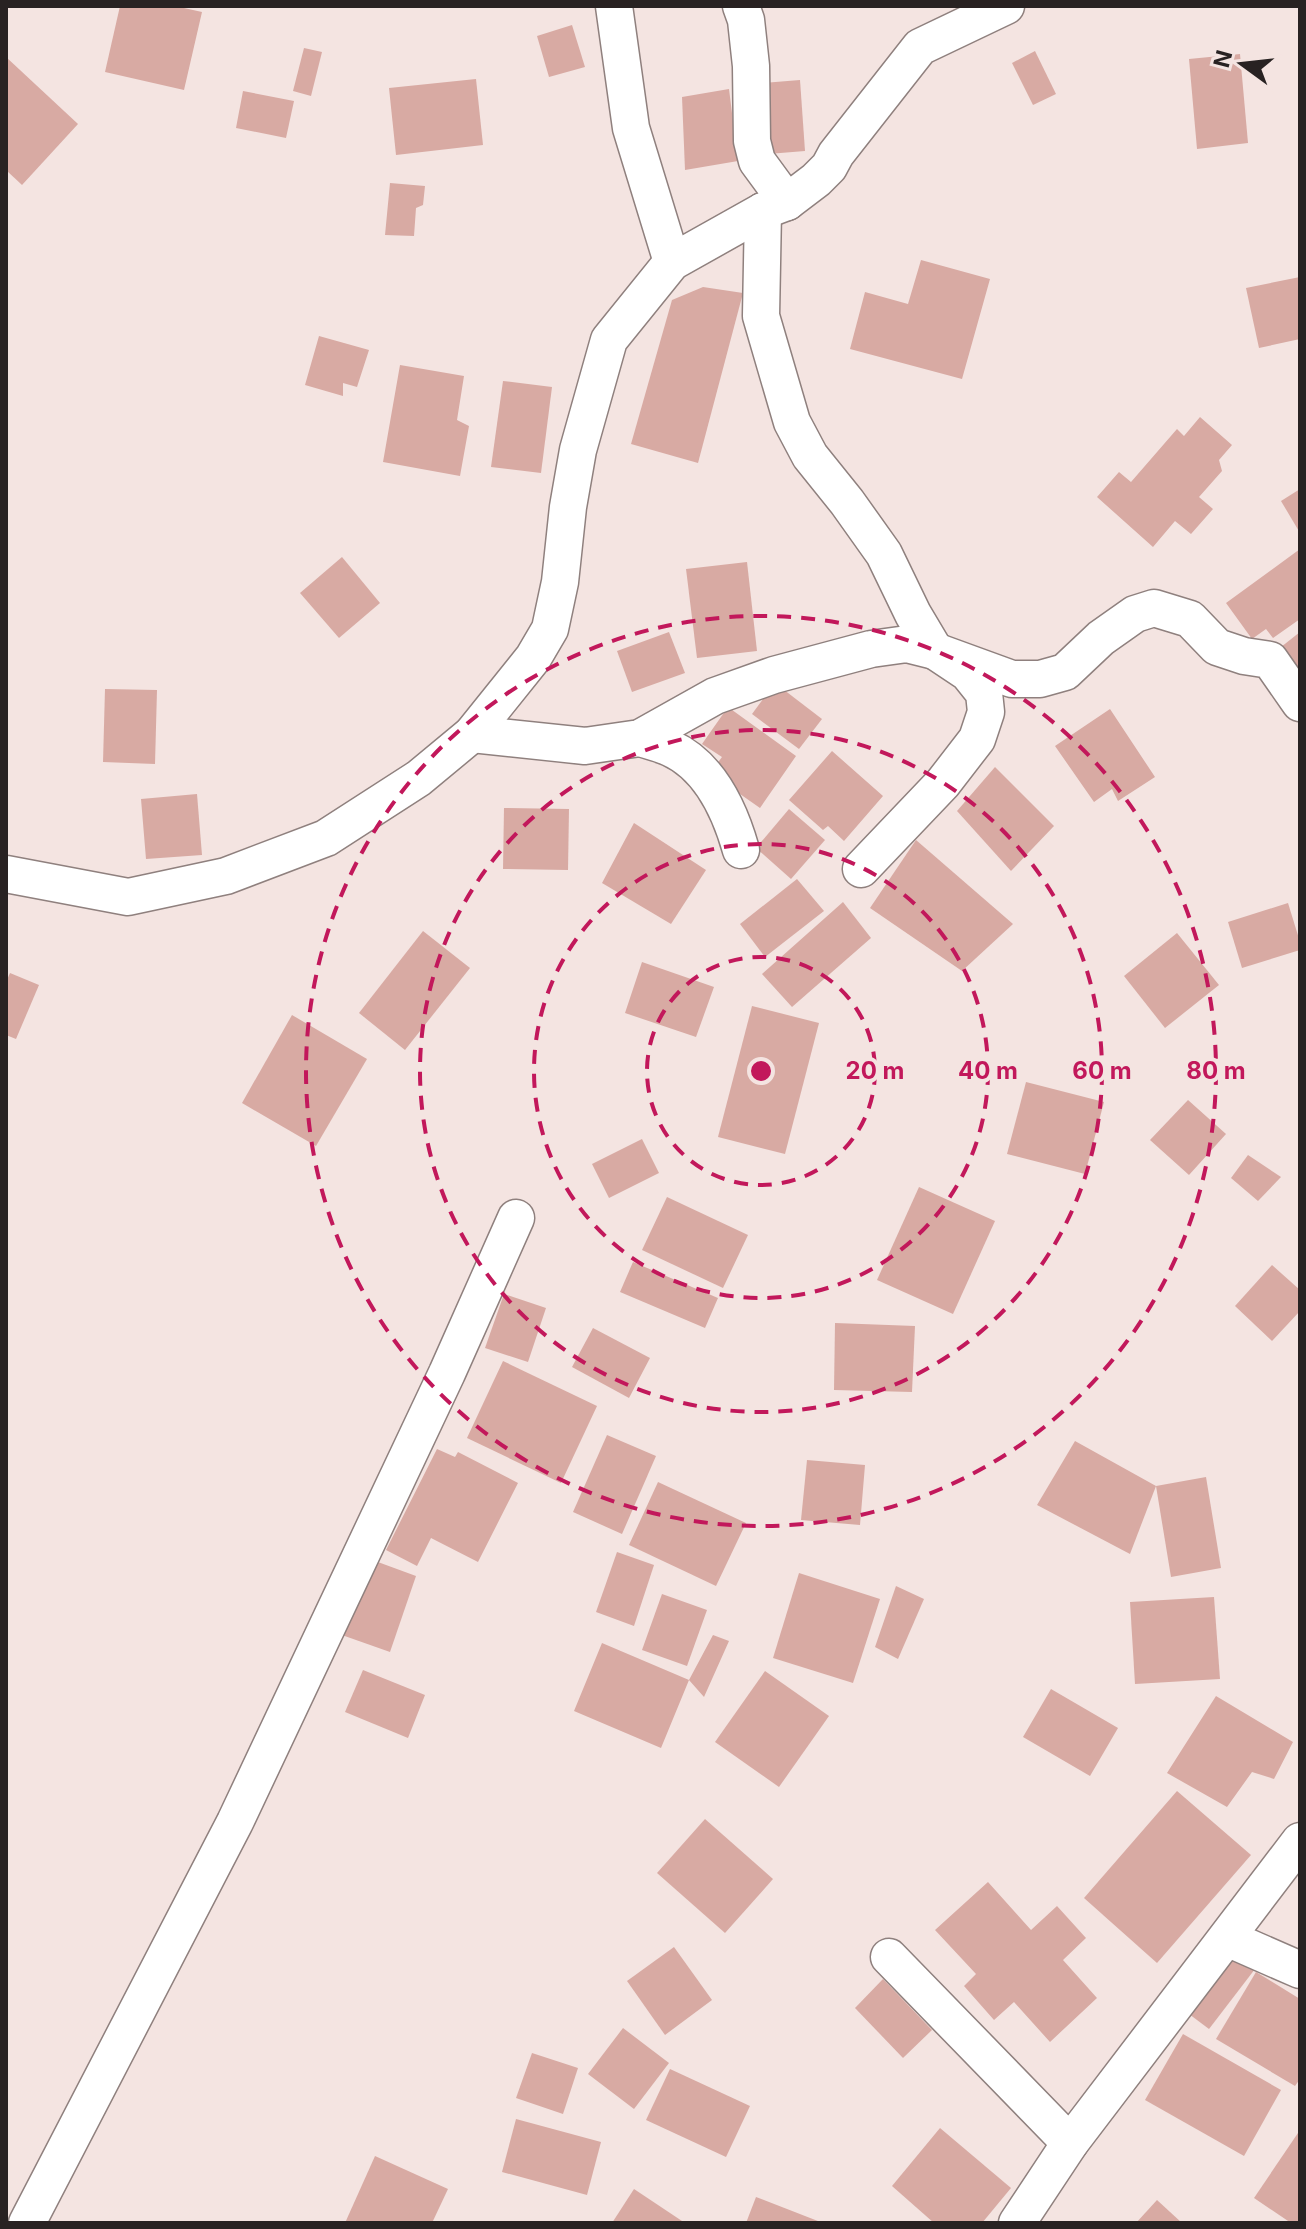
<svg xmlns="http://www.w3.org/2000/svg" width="1306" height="2229" font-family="Inter,sans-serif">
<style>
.building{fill:#d8aaa3}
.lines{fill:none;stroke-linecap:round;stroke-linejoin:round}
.street-casing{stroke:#8f807e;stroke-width:39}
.street{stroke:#fff;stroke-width:36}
.ring{fill:none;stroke:#c2185b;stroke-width:4;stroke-dasharray:14 10}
.centre{fill:#c2185b;stroke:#f4e4e1;stroke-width:4}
.ring-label{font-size:24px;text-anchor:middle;font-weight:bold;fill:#c2185b;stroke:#f4e4e1;stroke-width:8;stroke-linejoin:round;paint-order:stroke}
</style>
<rect width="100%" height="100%" fill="#f4e4e1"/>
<g class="building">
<polygon points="120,6 175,6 202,12 184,90 105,72"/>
<polygon points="572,25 585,67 549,77 537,36"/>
<polygon points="304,48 322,52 311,96 293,91"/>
<polygon points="1035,51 1056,94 1033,105 1012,63"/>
<polygon points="1240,54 1248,143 1197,149 1189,59"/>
<polygon points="6,57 78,124 22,185 6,170"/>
<polygon points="476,79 483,145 396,155 389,88"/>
<polygon points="800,80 805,151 768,154 763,83"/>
<polygon points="729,89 738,161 685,170 682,97"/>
<polygon points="243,91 294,101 286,138 236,128"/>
<polygon points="390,183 425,186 423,205 416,208 414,236 385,235"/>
<polygon points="921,260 990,279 962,379 850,349 865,292 908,304"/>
<polygon points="1300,277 1300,339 1259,348 1246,288"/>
<polygon points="703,287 743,293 698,463 631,444 672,300"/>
<polygon points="319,336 369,350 357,387 343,383 343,396 305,385"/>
<polygon points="400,365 464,376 457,420 469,426 460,476 383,462"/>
<polygon points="503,381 552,387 541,473 491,467"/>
<polygon points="1200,417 1232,445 1219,460 1222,471 1199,497 1213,509 1191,534 1175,521 1153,547 1097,497 1119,472 1131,482 1177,429 1184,436"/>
<polygon points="1300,489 1300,533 1281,501"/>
<polygon points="1300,549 1300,619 1273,638 1266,629 1252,639 1226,603"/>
<polygon points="342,557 380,603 339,638 300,593"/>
<polygon points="747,562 757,651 697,658 686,569"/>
<polygon points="669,632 685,673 632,692 617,651"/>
<polygon points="1300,632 1300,684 1276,651"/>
<polygon points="775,683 822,719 799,749 752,714"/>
<polygon points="105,689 157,690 155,764 103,762"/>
<polygon points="728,707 796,756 760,808 710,773 722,757 702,744"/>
<polygon points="1110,709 1155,777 1118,801 1112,789 1094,802 1055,746"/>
<polygon points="832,751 883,796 844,841 828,826 823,830 789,800"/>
<polygon points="995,767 1054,826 1011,871 957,811"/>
<polygon points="197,794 202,855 146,859 141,799"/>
<polygon points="504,808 569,809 568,870 503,869"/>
<polygon points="789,809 825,840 791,879 756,848"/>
<polygon points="634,823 706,870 671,924 602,883"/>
<polygon points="916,840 1013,924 962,971 870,908"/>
<polygon points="797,879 824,911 765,957 740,924"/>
<polygon points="843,902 871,938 792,1007 762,974"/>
<polygon points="1288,903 1300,942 1300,950 1242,968 1228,922"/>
<polygon points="423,931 470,968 405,1050 359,1013"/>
<polygon points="1177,933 1219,985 1165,1028 1124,976"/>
<polygon points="642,962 714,987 696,1037 625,1013"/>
<polygon points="10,973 39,985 16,1039 6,1035 6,982"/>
<polygon points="752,1006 819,1023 785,1154 718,1137"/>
<polygon points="292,1015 367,1059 316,1146 242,1103"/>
<polygon points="1026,1082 1104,1102 1085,1174 1007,1154"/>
<polygon points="1188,1100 1226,1134 1189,1175 1150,1140"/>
<polygon points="642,1139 659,1173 609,1198 592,1164"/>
<polygon points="1248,1155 1281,1177 1258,1201 1231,1178"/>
<polygon points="919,1187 995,1221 953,1314 877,1280"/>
<polygon points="667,1197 748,1235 723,1288 642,1250"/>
<polygon points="633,1262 718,1298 705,1328 620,1292"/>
<polygon points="1272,1265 1300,1290 1300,1311 1272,1341 1235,1306"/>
<polygon points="504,1294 546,1308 528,1362 485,1348"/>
<polygon points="835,1323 915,1326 912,1392 834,1390"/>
<polygon points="593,1328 650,1358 629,1398 572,1367"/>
<polygon points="503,1361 597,1406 561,1483 467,1438"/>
<polygon points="607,1435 656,1456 622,1534 573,1512"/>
<polygon points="1075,1441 1156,1486 1130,1554 1037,1505"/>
<polygon points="437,1449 455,1457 458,1452 518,1483 478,1562 431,1538 417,1566 386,1550"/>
<polygon points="807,1460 865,1465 860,1525 801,1520"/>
<polygon points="1206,1477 1221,1568 1171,1577 1156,1486"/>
<polygon points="658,1482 746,1523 716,1586 629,1545"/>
<polygon points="617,1552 654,1565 634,1626 596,1612"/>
<polygon points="367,1558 416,1576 390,1652 339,1634"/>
<polygon points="799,1573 880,1599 853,1683 773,1658"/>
<polygon points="896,1586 924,1599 898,1659 875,1647"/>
<polygon points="662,1594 707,1610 687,1666 642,1650"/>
<polygon points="1214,1597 1220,1679 1135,1684 1130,1602"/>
<polygon points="713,1635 729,1641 704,1697 689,1680 661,1748 574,1711 602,1643 689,1680"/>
<polygon points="363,1670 425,1695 408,1738 345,1712"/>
<polygon points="765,1671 829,1716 779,1787 715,1742"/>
<polygon points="1051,1689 1118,1728 1090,1776 1023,1737"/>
<polygon points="1216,1696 1293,1742 1274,1779 1252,1772 1227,1807 1167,1773"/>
<polygon points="1177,1791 1251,1855 1157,1963 1084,1898"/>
<polygon points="705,1819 773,1879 725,1933 657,1873"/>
<polygon points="988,1882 1031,1930 1057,1906 1086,1938 1063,1960 1097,1998 1050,2042 1014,2002 994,2020 964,1986 976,1974 935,1930"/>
<polygon points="674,1947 712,2000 665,2035 627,1981"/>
<polygon points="1227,1947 1255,1969 1209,2029 1181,2008"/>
<polygon points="1256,1972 1300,1999 1300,2079 1295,2086 1216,2039"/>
<polygon points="883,1979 932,2030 903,2058 855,2008"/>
<polygon points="623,2028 669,2063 634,2109 588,2074"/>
<polygon points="1183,2034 1281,2090 1244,2156 1145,2100"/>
<polygon points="532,2053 578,2068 563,2114 516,2098"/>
<polygon points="670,2069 750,2106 726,2157 646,2120"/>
<polygon points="516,2119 601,2142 587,2195 502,2172"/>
<polygon points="940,2128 1011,2188 982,2223 934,2223 892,2186"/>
<polygon points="1300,2130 1300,2223 1291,2223 1254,2198"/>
<polygon points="375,2156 448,2189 432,2223 345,2223"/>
<polygon points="634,2189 685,2223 612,2223"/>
<polygon points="756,2197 823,2223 746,2223"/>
<polygon points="1157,2200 1182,2223 1136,2223"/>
</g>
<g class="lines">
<defs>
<g id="street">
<polyline points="614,6 631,128 672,262"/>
<polyline points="741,6 746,20 751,66 752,141 757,161 787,202"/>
<polyline points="763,211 761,316 792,422 810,456 847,502 884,554 913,614 935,651 968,673 984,693 986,712 977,739 943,783 861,869"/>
<polyline points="472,734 585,746 640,738 715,696 774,675 871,649 907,644 935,651 1012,679 1040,679 1065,672 1101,638 1135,614 1154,608 1190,619 1217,647 1244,656 1270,660 1300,703"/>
<path d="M640,738c10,3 21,6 30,10 40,18 60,63 71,102"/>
<polyline points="6,874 128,897 226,876 326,838 419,778 472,734 533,658 550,629 560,582 568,507 578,450 609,340 672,262 763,211 787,202 816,180 829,167 836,154 920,47 1006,6"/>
<polyline points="1227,1938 1300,1970"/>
<polyline points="889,1957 1070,2143"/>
<polyline points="27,2223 235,1822 447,1373 516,1218"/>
<polyline points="1017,2223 1070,2143 1300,1841"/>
</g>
</defs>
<use href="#street" class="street-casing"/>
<use href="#street" class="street"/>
</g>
<g class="ring">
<circle cx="761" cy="1071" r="114"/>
<circle cx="761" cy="1071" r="227"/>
<circle cx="761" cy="1071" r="341"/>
<circle cx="761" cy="1071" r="455"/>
</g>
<circle cx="761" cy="1071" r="12" class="centre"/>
<g class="ring-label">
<text x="875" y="1079">20 m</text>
<text x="988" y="1079">40 m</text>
<text x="1102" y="1079">60 m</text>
<text x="1216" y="1079">80 m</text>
</g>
<rect width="1306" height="2229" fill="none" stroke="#282222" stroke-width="16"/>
<g transform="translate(1242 64) rotate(285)" stroke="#f4e4e1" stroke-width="6" paint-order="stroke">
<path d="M0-6L14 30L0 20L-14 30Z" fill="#282222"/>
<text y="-12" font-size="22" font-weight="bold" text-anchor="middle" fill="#282222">N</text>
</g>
</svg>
